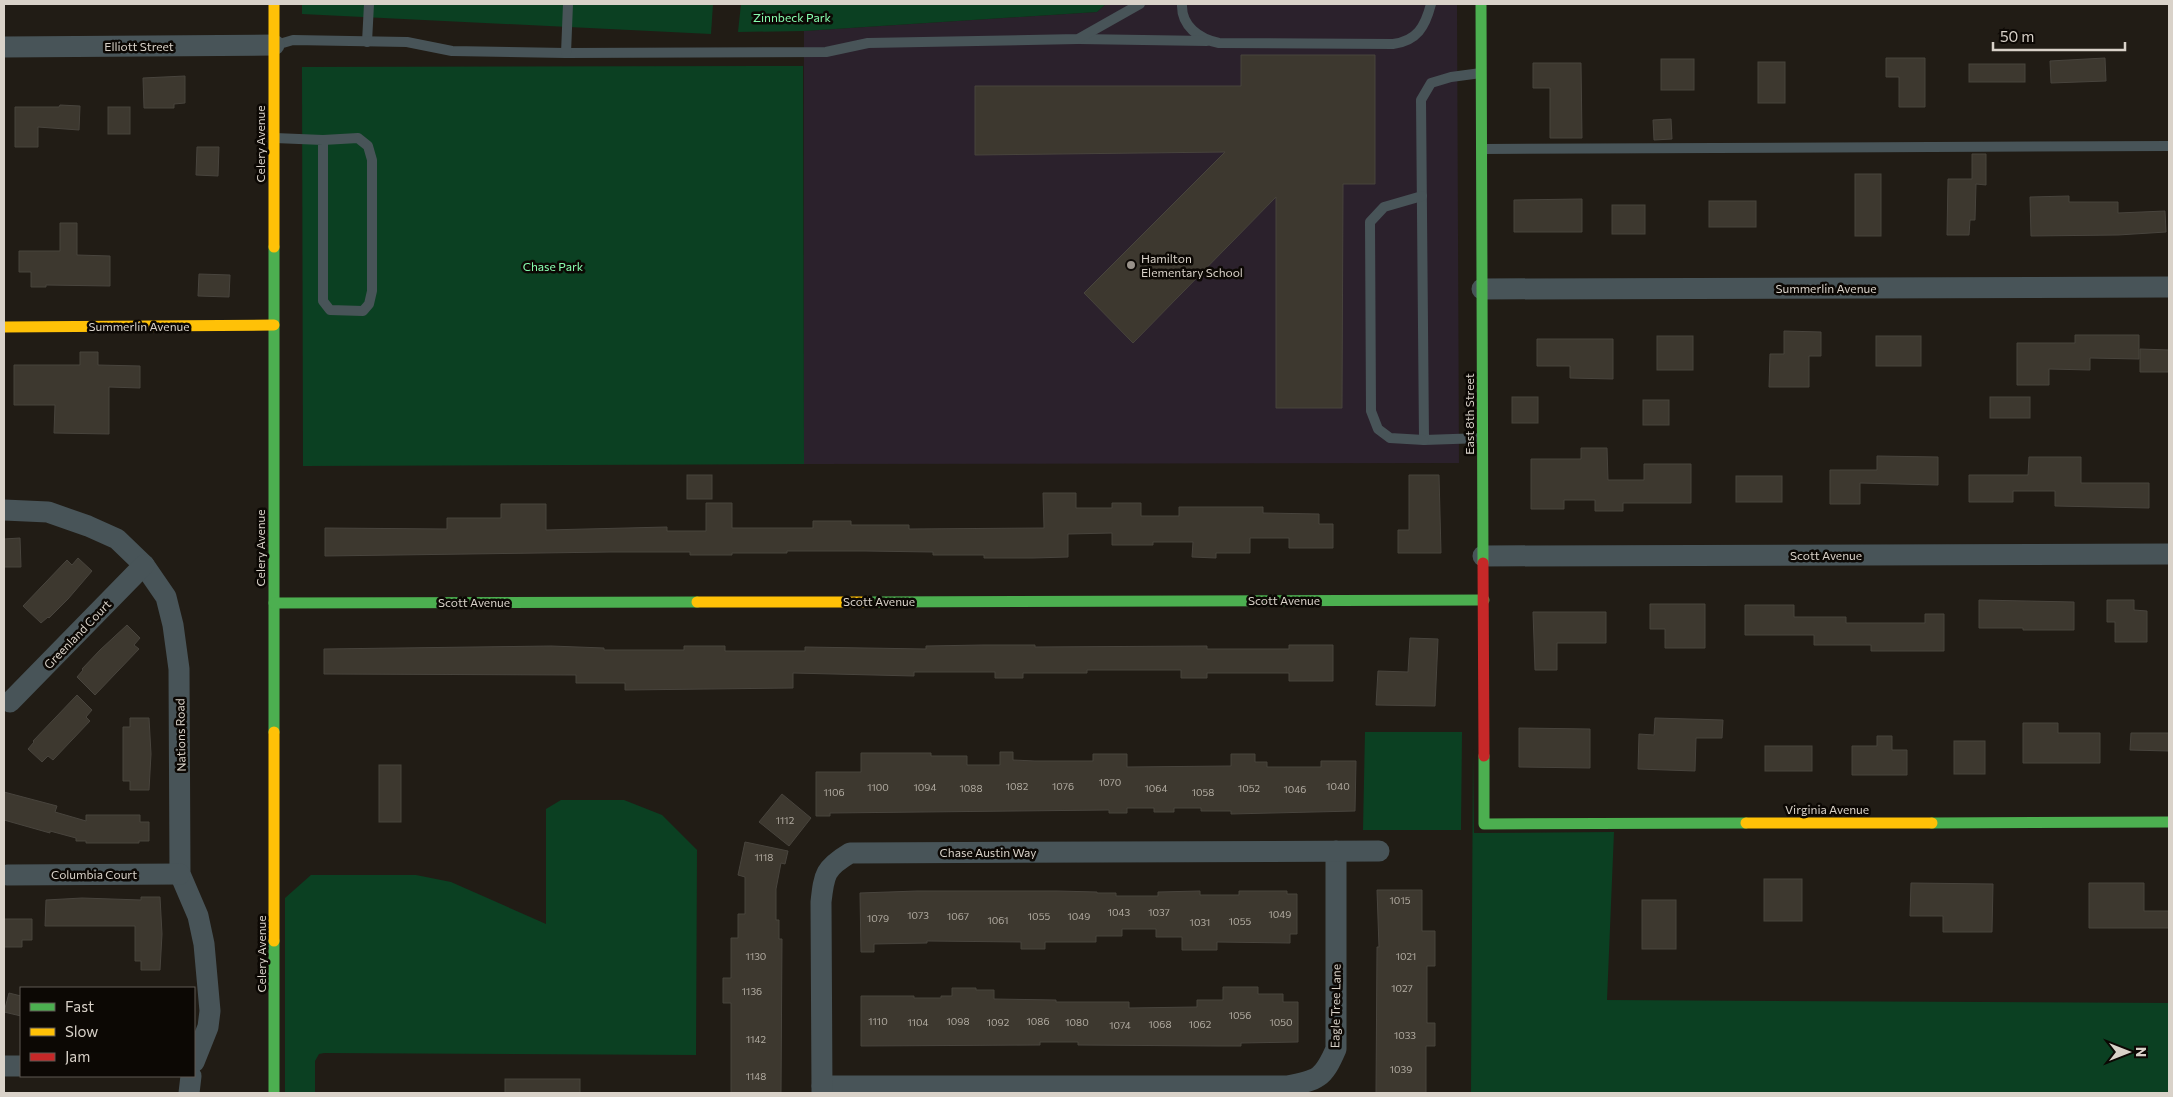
<svg xmlns="http://www.w3.org/2000/svg" width="2173" height="1097" font-family="Commissioner,sans-serif">
<style>
.education{fill:#2b212c}
.green{fill:#0b4022}
.building{fill:#3d382f;stroke:#48443d}
.lines{fill:none;stroke-linecap:round;stroke-linejoin:round}
.lane{stroke:#485458;stroke-width:10}
.street{stroke:#485458;stroke-width:21}
.fast{stroke:#4caf50;stroke-width:11}
.slow{stroke:#ffc107;stroke-width:11}
.jam{stroke:#c62828;stroke-width:11}
.poi-dot{fill:#99928a;stroke:#0c0804;stroke-width:2}
.labels{text-anchor:middle;dominant-baseline:central;stroke-width:5;stroke-linejoin:round;paint-order:stroke}
.number-label{font-size:10px;fill:#b2aca2}
.park-label{font-size:12px;fill:#88feb0;stroke:#0c0804}
.street-label{font-size:12px;fill:#d9d2c9;stroke:#0c0804}
.poi-label{font-size:12px;fill:#d9d2c9;stroke:#0c0804;text-anchor:start}
</style>
<rect width="100%" height="100%" fill="#211c15"/>
<polygon class="education" points="1106,4 1457,4 1459,463 804,464 804,31 1097,12"/>
<g class="green">
<polygon points="302,4 713,4 711,34 302,14"/>
<polygon points="741,4 1106,4 1097,12 804,31 738,32"/>
<polygon points="803,66 804,464 303,466 302,67"/>
<polygon points="1365,732 1462,732 1461,830 1363,830"/>
<polygon points="1473,749 1474,833 1614,832 1607,1000 2169,1003 2169,1093 1471,1093"/>
<polygon points="561,800 624,800 662,815 697,850 696,1055 324,1053 319,1054 315,1061 315,1093 285,1093 285,898 311,875 416,875 451,882 546,924 546,809"/>
</g>
<g class="building">
<polygon points="1241,55 1375,55 1375,184 1343,184 1342,408 1276,408 1276,197 1133,343 1084,293 1225,152 975,155 975,86 1241,86"/>
<polygon points="1886,58 1925,58 1925,107 1899,107 1899,77 1886,77"/>
<polygon points="2105,58 2106,81 2051,83 2050,61"/>
<rect x="1661" y="59" width="33" height="31"/>
<rect x="1758" y="62" width="27" height="41"/>
<polygon points="1533,63 1581,63 1582,138 1550,138 1550,88 1533,88"/>
<rect x="1969" y="64" width="56" height="18"/>
<polygon points="185,76 185,103 174,104 174,108 144,108 143,78"/>
<polygon points="60,105 80,106 79,130 38,127 38,147 15,147 15,107 59,107"/>
<rect x="108" y="107" width="22" height="27"/>
<polygon points="1671,119 1672,139 1654,140 1653,120"/>
<polygon points="197,147 219,147 218,176 196,175"/>
<polygon points="1972,154 1986,154 1986,185 1976,184 1975,220 1970,220 1969,235 1947,235 1948,179 1972,179"/>
<rect x="1855" y="174" width="26" height="62"/>
<polygon points="2069,196 2069,202 2118,202 2118,213 2165,211 2166,232 2118,235 2031,236 2030,197"/>
<polygon points="1582,199 1582,232 1514,232 1514,200"/>
<rect x="1709" y="201" width="47" height="26"/>
<rect x="1612" y="205" width="33" height="29"/>
<polygon points="60,223 77,223 77,255 110,256 110,286 46,285 46,287 31,287 31,272 19,272 19,251 60,251"/>
<polygon points="199,274 230,275 229,297 198,296"/>
<polygon points="1784,331 1821,332 1821,356 1809,356 1809,387 1769,387 1770,354 1784,354"/>
<polygon points="2075,335 2139,335 2139,359 2090,358 2090,370 2049,369 2049,385 2017,385 2017,343 2075,343"/>
<rect x="1657" y="336" width="36" height="34"/>
<rect x="1876" y="336" width="45" height="30"/>
<polygon points="1537,339 1613,339 1613,379 1570,378 1570,366 1537,366"/>
<polygon points="2140,349 2169,350 2169,372 2140,372"/>
<polygon points="80,352 98,352 98,365 140,366 140,388 109,387 109,434 54,433 55,405 14,405 14,365 80,365"/>
<rect x="1512" y="397" width="26" height="26"/>
<rect x="1990" y="397" width="40" height="21"/>
<rect x="1643" y="400" width="26" height="25"/>
<polygon points="1581,448 1607,448 1608,480 1644,480 1644,464 1691,464 1691,503 1623,503 1623,511 1595,511 1595,500 1564,500 1564,509 1531,509 1531,459 1581,459"/>
<polygon points="1877,456 1938,457 1938,485 1860,483 1860,504 1830,504 1830,470 1877,470"/>
<polygon points="2029,457 2081,457 2081,483 2149,483 2149,508 2055,506 2055,491 2013,491 2013,502 1969,502 1969,475 2028,475"/>
<rect x="687" y="475" width="25" height="24"/>
<polygon points="1409,475 1439,475 1441,553 1398,553 1398,530 1409,530"/>
<rect x="1736" y="476" width="46" height="26"/>
<polygon points="1043,493 1076,493 1076,508 1112,508 1112,503 1141,503 1141,516 1179,516 1179,507 1263,507 1263,513 1319,514 1319,524 1333,524 1333,548 1289,548 1289,538 1250,538 1250,553 1216,553 1216,558 1192,557 1193,542 1153,542 1153,545 1112,545 1112,533 1068,534 1068,557 1033,558 984,558 984,555 933,555 933,552 865,551 787,551 787,553 732,553 732,555 690,555 690,552 611,552 325,556 325,528 447,529 447,518 501,518 501,504 546,504 546,530 667,527 667,531 706,531 706,503 732,503 732,528 813,528 813,521 851,521 851,525 909,525 909,529 1044,528"/>
<polygon points="20,538 21,567 4,567 4,539"/>
<polygon points="78,558 92,571 68,599 49,618 48,617 41,623 23,606 67,560 72,565"/>
<polygon points="1979,600 2074,602 2074,630 2023,630 2023,628 1979,628"/>
<polygon points="2107,600 2134,600 2134,610 2147,611 2147,642 2115,642 2115,622 2107,622"/>
<polygon points="1650,604 1705,604 1705,648 1665,648 1665,629 1650,629"/>
<polygon points="1745,605 1794,605 1794,617 1846,617 1846,623 1925,623 1925,614 1944,614 1944,651 1871,651 1871,645 1814,645 1814,635 1745,635"/>
<polygon points="1533,612 1606,612 1606,643 1557,643 1557,670 1535,670"/>
<polygon points="127,625 140,638 134,645 139,649 95,695 77,677 83,670 82,669 100,650"/>
<polygon points="1410,638 1438,639 1435,706 1376,705 1378,671 1408,672"/>
<polygon points="983,645 1035,645 1035,647 1207,646 1207,649 1289,649 1289,645 1333,645 1333,681 1289,681 1289,673 1207,673 1207,678 1181,678 1181,670 1087,670 1087,673 1023,673 1023,678 995,678 995,672 914,672 914,676 793,673 793,688 625,690 625,683 576,683 576,675 324,674 324,649 551,646 604,648 604,650 684,650 684,646 725,646 725,651 805,651 805,647 926,649 926,646"/>
<polygon points="77,695 92,710 86,717 90,721 53,760 48,756 42,762 28,749 34,742 33,741"/>
<polygon points="130,718 149,718 151,754 149,790 130,790 130,781 123,781 123,727 130,727"/>
<polygon points="1655,718 1723,720 1722,738 1696,738 1695,771 1638,769 1639,734 1654,735"/>
<polygon points="2023,723 2058,723 2058,733 2100,733 2100,763 2023,763"/>
<polygon points="1519,728 1590,729 1590,768 1519,767"/>
<polygon points="2131,733 2169,733 2169,751 2130,750"/>
<polygon points="1877,736 1892,736 1892,750 1907,750 1907,775 1852,775 1852,746 1877,746"/>
<rect x="1954" y="741" width="31" height="33"/>
<rect x="1765" y="746" width="47" height="25"/>
<polygon points="1000,752 1013,752 1013,760 1035,761 1093,761 1093,754 1127,754 1127,767 1231,766 1231,754 1255,754 1255,762 1267,762 1267,767 1321,767 1321,761 1356,761 1355,811 1231,814 1231,811 1201,811 1201,808 1174,808 1174,812 1154,812 1154,808 1127,808 1127,813 1109,813 1109,810 830,813 830,816 816,816 816,772 861,772 861,753 931,753 931,756 967,756 967,765 1000,765"/>
<rect x="379" y="765" width="22" height="57"/>
<polygon points="4,792 57,806 55,812 86,821 86,815 140,815 140,822 149,822 149,841 139,841 139,843 86,843 86,841 76,841 76,838 50,831 50,833 4,820"/>
<polygon points="782,794 811,818 789,846 759,822"/>
<polygon points="745,842 788,851 785,864 781,863 776,889 776,920 779,920 779,939 782,939 781,1093 731,1093 731,1003 723,1003 723,978 731,978 731,938 738,938 738,914 745,914 745,877 738,875"/>
<rect x="1764" y="879" width="38" height="42"/>
<polygon points="1911,883 1993,884 1992,932 1943,932 1943,916 1910,916"/>
<polygon points="2089,883 2144,883 2144,911 2169,911 2169,928 2089,928"/>
<polygon points="1377,890 1422,890 1422,931 1435,931 1435,966 1427,966 1427,1023 1435,1023 1435,1046 1426,1046 1426,1093 1376,1093 1377,947 1379,947"/>
<polygon points="917,891 1057,891 1097,892 1097,893 1116,893 1116,896 1158,896 1158,892 1200,891 1200,895 1239,895 1239,891 1287,891 1287,894 1297,894 1297,934 1290,934 1290,943 1217,942 1217,950 1182,950 1182,937 1156,937 1156,929 1122,929 1122,936 1096,936 1096,942 1045,942 1045,949 1021,949 1021,942 927,941 927,943 874,944 874,952 861,952 860,893"/>
<polygon points="141,897 160,897 162,934 160,970 141,970 141,961 135,961 135,926 45,926 46,900 82,898 141,900"/>
<rect x="1642" y="900" width="34" height="49"/>
<polygon points="4,919 32,919 32,940 22,940 22,947 4,947"/>
<polygon points="1223,987 1258,987 1258,994 1283,994 1283,1002 1298,1002 1298,1042 1241,1043 1241,1046 1217,1046 1078,1045 1078,1042 1040,1042 1040,1045 861,1046 861,996 914,996 914,998 941,998 941,996 952,996 952,988 976,988 976,990 994,990 994,999 1056,1000 1056,1002 1129,1002 1129,1008 1197,1007 1197,1000 1223,1000"/>
<polygon points="9,993 21,996 21,1016 4,1012"/>
<rect x="505" y="1079" width="75" height="14"/>
</g>
<g class="lines">
<g class="lane">
<path d="M1182,4c-1,22 17,35 37,39l174,1c24,-3 32,-17 38,-40"/>
<polyline points="1079,39 1207,41"/>
<polyline points="367,42 369,4"/>
<polyline points="276,45 293,40 407,42 452,51 566,53 826,52 868,43 1078,39 1140,4"/>
<polyline points="566,53 568,4"/>
<polyline points="1481,73 1451,77 1431,83 1421,100 1424,440 1482,438"/>
<polyline points="275,138 323,140 323,301 330,310 363,311 369,304 372,291 372,160 368,146 358,138 323,140"/>
<polyline points="1483,149 2169,146"/>
<polyline points="1422,196 1384,207 1370,222 1371,411 1378,429 1390,438 1424,440"/>
</g>
<g class="street">
<polyline points="4,47 274,45"/>
<polyline points="1482,289 2169,287"/>
<polyline points="4,510 48,512 88,526 117,539 144,565 166,597 173,625 179,669 180,874 198,916 204,944 210,1011 208,1027 194,1062"/>
<polyline points="1483,556 2169,554"/>
<polyline points="10,702 144,565"/>
<polyline points="7,875 180,874"/>
<polyline points="4,1066 21,1066"/>
<path d="M822,1086h465c31,-6 36,-7 49,-37v-198"/>
<polyline points="189,1093 191,1076"/>
<path d="M822,1093l-1,-191c3,-28 4,-34 29,-49l529,-2"/>
</g>
<g class="fast">
<polyline points="1481,4 1483,563"/>
<polyline points="274,247 274,732"/>
<polyline points="868,602 1484,600"/>
<polyline points="274,603 697,602"/>
<polyline points="1484,756 1484,824 1746,823"/>
<polyline points="1932,823 2169,822"/>
<polyline points="274,941 274,1093"/>
</g>
<g class="slow">
<polyline points="274,4 274,247"/>
<polyline points="4,327 274,325"/>
<polyline points="697,602 868,602"/>
<polyline points="274,732 274,941"/>
<polyline points="1746,823 1932,823"/>
</g>
<polyline class="jam" points="1483,563 1484,756"/>
</g>
<circle class="poi-dot" cx="1131" cy="265" r="5"/>
<g class="labels">
<g class="number-label">
<text x="1110" y="782">1070</text>
<text x="1017" y="786">1082</text>
<text x="1063" y="786">1076</text>
<text x="1338" y="786">1040</text>
<text x="878" y="787">1100</text>
<text x="925" y="787">1094</text>
<text x="971" y="788">1088</text>
<text x="1156" y="788">1064</text>
<text x="1249" y="788">1052</text>
<text x="1295" y="789">1046</text>
<text x="834" y="792">1106</text>
<text x="1203" y="792">1058</text>
<text x="785" y="820">1112</text>
<text x="764" y="857">1118</text>
<text x="1400" y="900">1015</text>
<text x="1119" y="912">1043</text>
<text x="1159" y="912">1037</text>
<text x="1280" y="914">1049</text>
<text x="918" y="915">1073</text>
<text x="958" y="916">1067</text>
<text x="1039" y="916">1055</text>
<text x="1079" y="916">1049</text>
<text x="878" y="918">1079</text>
<text x="998" y="920">1061</text>
<text x="1240" y="921">1055</text>
<text x="1200" y="922">1031</text>
<text x="756" y="956">1130</text>
<text x="1406" y="956">1021</text>
<text x="1402" y="988">1027</text>
<text x="752" y="991">1136</text>
<text x="1240" y="1015">1056</text>
<text x="878" y="1021">1110</text>
<text x="958" y="1021">1098</text>
<text x="1038" y="1021">1086</text>
<text x="918" y="1022">1104</text>
<text x="998" y="1022">1092</text>
<text x="1077" y="1022">1080</text>
<text x="1281" y="1022">1050</text>
<text x="1160" y="1024">1068</text>
<text x="1200" y="1024">1062</text>
<text x="1120" y="1025">1074</text>
<text x="1405" y="1035">1033</text>
<text x="756" y="1039">1142</text>
<text x="1401" y="1069">1039</text>
<text x="756" y="1076">1148</text>
</g>
<g class="park-label">
<text x="792" y="17">Zinnbeck Park</text>
<text x="553" y="266">Chase Park</text>
</g>
<g class="street-label">
<text x="139" y="46">Elliott Street</text>
<text transform="translate(260 144) rotate(-90)">Celery Avenue</text>
<text x="1826" y="288">Summerlin Avenue</text>
<text x="139" y="326">Summerlin Avenue</text>
<text transform="translate(1469 414) rotate(-90)">East 8th Street</text>
<text transform="translate(260 548) rotate(-90)">Celery Avenue</text>
<text x="1826" y="555">Scott Avenue</text>
<text x="1284" y="600">Scott Avenue</text>
<text x="879" y="601">Scott Avenue</text>
<text x="474" y="602">Scott Avenue</text>
<text transform="translate(77 634) rotate(-46)">Greenland Court</text>
<text transform="translate(180 735) rotate(-91)">Nations Road</text>
<text x="1827" y="809">Virginia Avenue</text>
<text x="988" y="852">Chase Austin Way</text>
<text x="94" y="874">Columbia Court</text>
<text transform="translate(261 954) rotate(-90)">Celery Avenue</text>
<text transform="translate(1335 1006) rotate(-89)">Eagle Tree Lane</text>
</g>
<g class="poi-label">
<text x="1141" y="258">Hamilton<tspan x="1141" dy="14">Elementary School</tspan></text>
</g>
</g>
<rect width="2173" height="1097" fill="none" stroke="#d9d2c9" stroke-width="10"/>
<rect x="20" y="987" width="175" height="90" fill="#0c0804" stroke="#5e5953"/>
<rect x="30" y="1003" width="25" height="8" fill="#4caf50" stroke="#5e5953"/>
<text x="65" y="1012" font-size="15" fill="#d9d2c9">Fast</text>
<rect x="30" y="1028" width="25" height="8" fill="#ffc107" stroke="#5e5953"/>
<text x="65" y="1037" font-size="15" fill="#d9d2c9">Slow</text>
<rect x="30" y="1053" width="25" height="8" fill="#c62828" stroke="#5e5953"/>
<text x="65" y="1062" font-size="15" fill="#d9d2c9">Jam</text>
<g transform="translate(2128 1052) rotate(90)" stroke="#0c0804" stroke-width="4" paint-order="stroke">
<path d="M0-4L9 19L0 12L-9 19Z" fill="#d9d2c9"/>
<text y="-8" font-size="14" font-weight="bold" text-anchor="middle" fill="#d9d2c9">N</text>
</g>
<path d="M1993 42v8h132v-8" fill="none" stroke="#d9d2c9" stroke-width="2.5"/>
<text x="2000" y="42" font-size="15" fill="#d9d2c9" stroke="#0c0804" stroke-width="4" paint-order="stroke">50 m</text>
</svg>
